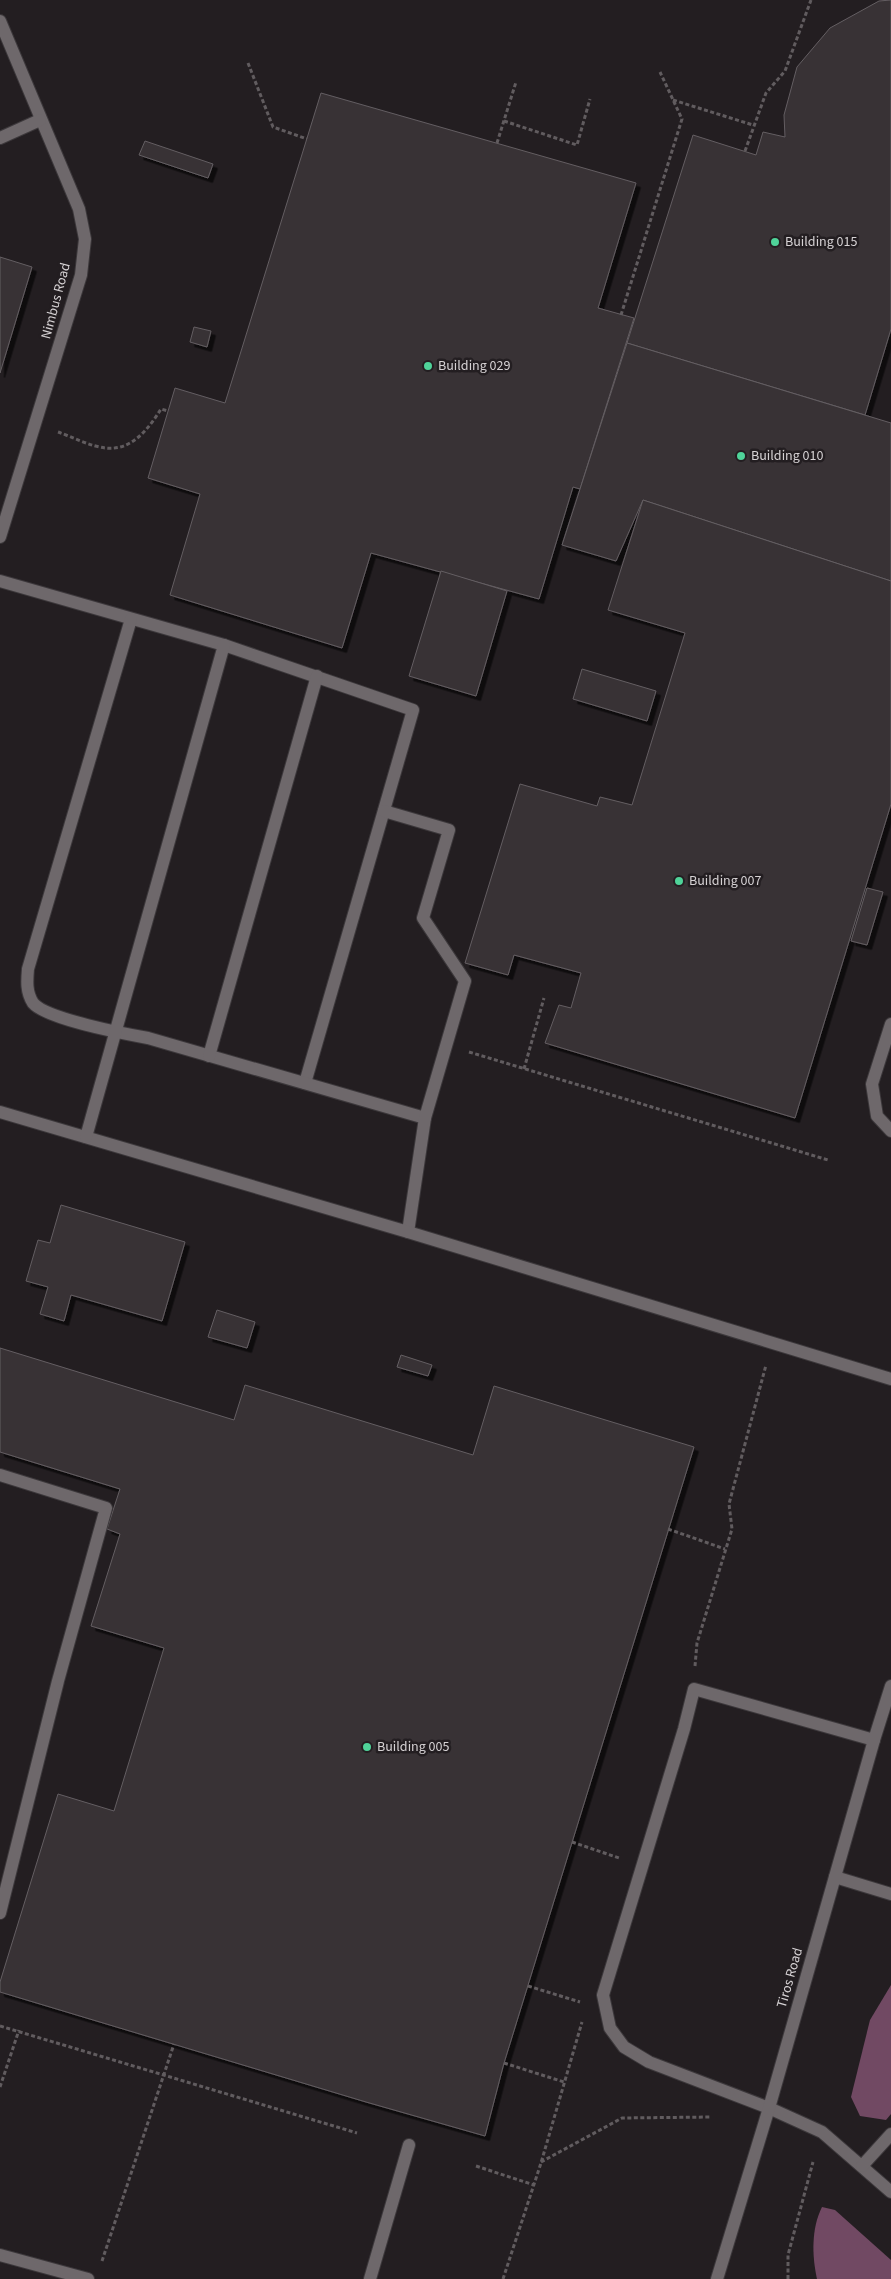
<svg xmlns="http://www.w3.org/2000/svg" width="891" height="2279" font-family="'Source Sans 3',sans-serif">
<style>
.forest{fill:#714963}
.building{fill:#373235;stroke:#645e62;filter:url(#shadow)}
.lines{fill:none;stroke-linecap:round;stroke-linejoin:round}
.minor-casing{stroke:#3c383b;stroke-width:14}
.path{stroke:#615c5f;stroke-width:3;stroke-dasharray:4 2.5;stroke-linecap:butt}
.minor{stroke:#6e686b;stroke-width:12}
.poi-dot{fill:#4fd399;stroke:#231e21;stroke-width:2}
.labels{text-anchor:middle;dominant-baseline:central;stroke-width:5;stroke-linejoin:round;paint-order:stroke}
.poi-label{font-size:14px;fill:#d6d2d4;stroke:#231e21;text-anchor:start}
.street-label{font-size:14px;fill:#d6d2d4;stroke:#231e21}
</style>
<defs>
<filter id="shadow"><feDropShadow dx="4.5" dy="4.5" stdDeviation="0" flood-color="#0009"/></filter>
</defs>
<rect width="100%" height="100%" fill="#231e21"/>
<g class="forest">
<polygon points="891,1985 891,2114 886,2120 860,2116 851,2097 870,2020"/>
<path d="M822,2207l13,3 56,50v19h-74c-5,-23 -6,-50 5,-72z"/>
</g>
<g class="building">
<polygon points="891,0 891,329 865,415 627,343 693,135 756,155 763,132 785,137 784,115 797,67 830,28 879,1"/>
<polygon points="321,93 636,183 598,308 634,318 580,489 573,487 539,599 371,553 342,648 170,595 200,494 148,478 175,388 225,403"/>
<polygon points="145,141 213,164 208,178 139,155"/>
<polygon points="0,257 32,267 0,373"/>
<polygon points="194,327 211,331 207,347 190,342"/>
<polygon points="627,343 891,423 891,581 643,500 616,561 562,545"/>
<polygon points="643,500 891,581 891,804 795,1118 545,1043 559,1005 571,1008 581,973 514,955 508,975 465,963 520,784 597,806 600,797 632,805 685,633 608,610"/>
<polygon points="441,571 507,591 476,696 409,676"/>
<polygon points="582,669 656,691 647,721 573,699"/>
<polygon points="867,888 883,892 867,945 851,941"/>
<polygon points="61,1205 185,1242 162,1321 71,1295 64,1321 40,1314 48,1287 26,1281 38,1240 50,1243"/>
<polygon points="217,1310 255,1322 247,1348 208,1337"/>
<polygon points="0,1348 234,1420 245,1385 473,1455 494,1386 694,1447 504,2063 485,2136 366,2102 0,1992 0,1982 58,1794 114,1811 164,1648 91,1626 120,1534 107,1529 120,1489 0,1452"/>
<polygon points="401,1355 432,1365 428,1376 397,1367"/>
</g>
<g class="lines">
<defs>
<g id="minor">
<polyline points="0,21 79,209 85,239 81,275 0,537"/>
<polyline points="0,138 40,120"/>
<polyline points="0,581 224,645 413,710 305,1083"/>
<path d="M131,619l-103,350c-1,12 -2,23 5,34 13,16 93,31 115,35l277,80"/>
<polyline points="384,811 449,830 423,918 465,981 425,1118 408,1232"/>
<polyline points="891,1024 872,1084 877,1116 891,1131"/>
<polyline points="209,1056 317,676"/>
<polyline points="0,1112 408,1232 891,1379"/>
<polyline points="86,1137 224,645"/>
<polyline points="0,1475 106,1508 58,1681 0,1913"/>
<polyline points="874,1740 694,1689 684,1729 603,1995 610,2028 624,2047 649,2062 769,2108 822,2132 891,2192"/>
<polyline points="835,1877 891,1894"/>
<polyline points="862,2166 891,2134"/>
<polyline points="0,2255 88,2279"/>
<polyline points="370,2279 409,2145"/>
<polyline points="717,2279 769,2108 874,1740 891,1686"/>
</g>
</defs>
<use href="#minor" class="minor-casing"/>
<g class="path">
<polyline points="248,63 273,127 307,139"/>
<polyline points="673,100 753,125"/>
<polyline points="504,121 577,145 590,99"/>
<polyline points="497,143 516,82"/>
<polyline points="745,151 766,93 785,71 811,0"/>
<polyline points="621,315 682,119 660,72"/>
<path d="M58,432c14,5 34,15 48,16 26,3 43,-20 55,-39l7,2"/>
<polyline points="469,1052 828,1160"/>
<polyline points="524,1069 544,998"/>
<polyline points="668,1529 725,1549"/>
<polyline points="695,1666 697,1643 732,1529 729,1504 766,1365"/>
<polyline points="572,1842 619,1858"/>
<polyline points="528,1986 580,2002"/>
<polyline points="0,2026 357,2133"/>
<polyline points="504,2063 564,2082"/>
<polyline points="0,2087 19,2030"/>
<polyline points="541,2162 622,2118 710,2117"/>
<polyline points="476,2166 534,2185"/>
<polyline points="102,2261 174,2044"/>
<polyline points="503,2279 541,2163 582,2022"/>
<polyline points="788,2279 788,2255 813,2162"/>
</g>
<use href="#minor" class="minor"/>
</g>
<g class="poi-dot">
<circle cx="775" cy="242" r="5"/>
<circle cx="428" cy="366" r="5"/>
<circle cx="741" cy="456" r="5"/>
<circle cx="679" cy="881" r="5"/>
<circle cx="367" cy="1747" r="5"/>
</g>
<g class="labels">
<g class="poi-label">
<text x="785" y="242">Building 015</text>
<text x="438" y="366">Building 029</text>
<text x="751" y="456">Building 010</text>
<text x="689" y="881">Building 007</text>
<text x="377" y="1747">Building 005</text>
</g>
<g class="street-label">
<text transform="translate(56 301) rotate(-75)">Nimbus Road</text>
<text transform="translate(790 1978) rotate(-74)">Tiros Road</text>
</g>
</g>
</svg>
